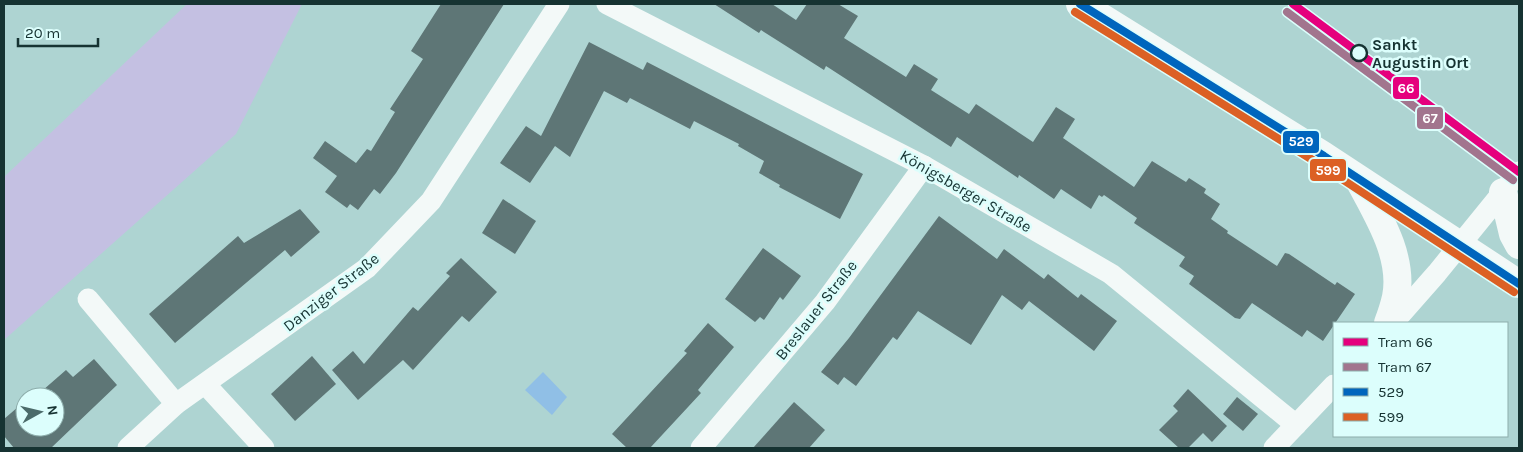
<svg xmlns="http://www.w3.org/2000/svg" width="1523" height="452" font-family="Karla,sans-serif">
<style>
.green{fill:#c4c0e2}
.water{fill:#90bfe6}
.building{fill:#5e7676}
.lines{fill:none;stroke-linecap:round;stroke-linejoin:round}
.minor{stroke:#f3f9f8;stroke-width:21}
.primary{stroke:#f3f9f8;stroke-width:28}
.bus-1-casing{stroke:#dcfefc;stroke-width:11}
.bus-2-casing{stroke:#dcfefc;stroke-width:11}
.bus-1{stroke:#0065bd;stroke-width:8}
.bus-2{stroke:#dc6024;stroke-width:8}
.tram-1-casing{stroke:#dcfefc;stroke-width:11}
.tram-2-casing{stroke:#dcfefc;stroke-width:11}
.tram-1{stroke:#e5007d;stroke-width:8}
.tram-2{stroke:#a2758e;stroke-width:8}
.stop-dot{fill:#dcfefc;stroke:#163332;stroke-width:2.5}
.labels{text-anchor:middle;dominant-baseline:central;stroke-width:5;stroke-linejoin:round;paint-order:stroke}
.stop-label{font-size:16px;font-weight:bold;fill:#163332;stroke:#dcfefc;text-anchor:start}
.street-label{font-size:16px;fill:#163332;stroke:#dcfefc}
.line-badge{stroke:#dcfefc;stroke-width:2}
.badge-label{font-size:14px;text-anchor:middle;font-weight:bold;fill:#fff}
</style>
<rect width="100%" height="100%" fill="#aed4d2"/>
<polygon class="green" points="187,4 302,4 236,134 4,340 4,177"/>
<polygon class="water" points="543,372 567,397 552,415 525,390"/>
<g class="building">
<polygon points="441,4 504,4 396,173 380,194 374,189 358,210 350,204 347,208 325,192 337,176 313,158 325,141 356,163 367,149 371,151 395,112 390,109 423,59 411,51"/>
<polygon points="714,4 772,4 796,20 807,4 838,4 858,16 844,38 906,77 914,64 938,79 931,90 969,114 976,104 1033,142 1056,107 1075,119 1063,138 1134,187 1152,161 1186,182 1189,178 1206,189 1204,193 1220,204 1211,219 1228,231 1227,233 1277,266 1285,253 1289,254 1335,285 1337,282 1355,294 1323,341 1307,330 1302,337 1252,303 1240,319 1235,318 1189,284 1194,276 1179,266 1185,257 1134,223 1137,218 1104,195 1102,197 1099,195 1091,209 1061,189 1054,199 1019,175 1018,178 957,137 951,147 826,66 824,70 761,30 759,33"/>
<polygon points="589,42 643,70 647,62 863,174 840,219 779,187 780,185 759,173 764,161 738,146 739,144 694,121 690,129 630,98 627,103 604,91 570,157 555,146 530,183 500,163 526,126 541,136"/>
<polygon points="503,199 536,221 515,254 482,233"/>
<polygon points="300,209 320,232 291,257 285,250 175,343 149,314 238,236 244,243"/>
<polygon points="939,216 997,259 1004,249 1044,279 1048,274 1078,298 1081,294 1117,321 1094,351 1029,301 1022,310 1002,295 971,345 918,311 897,340 893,337 856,386 844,377 838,385 821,372 849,338"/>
<polygon points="763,248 801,276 783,300 780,297 764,320 760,317 755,322 725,299"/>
<polygon points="461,258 497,292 469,322 462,316 413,370 403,360 358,400 332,370 353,351 364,364 413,307 418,311 450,276 446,273"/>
<polygon points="708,323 734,347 698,390 701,393 650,448 627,448 612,434 687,353 684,351"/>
<polygon points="312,356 336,384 295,421 271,394"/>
<polygon points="94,359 117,385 51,448 14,448 4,436 4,419 25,401 25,427 55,427 55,397 35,397 66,370 73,377"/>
<polygon points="1188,389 1227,426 1212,442 1203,433 1188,448 1179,448 1159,430 1178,411 1173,406"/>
<polygon points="1237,397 1258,414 1243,431 1223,414"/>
<polygon points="794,402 825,430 809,448 753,448"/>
</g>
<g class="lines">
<g class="minor">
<polyline points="607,4 924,166 1111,274 1296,425"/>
<polyline points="88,299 176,404"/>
<polyline points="1393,323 1437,273 1519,172"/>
<polyline points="206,385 264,448"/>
<polyline points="128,448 176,404 367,268 431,201 559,4"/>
<polyline points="701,448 825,302 924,166"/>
<polyline points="1274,448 1334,385"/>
</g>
<g class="primary">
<polyline points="1080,4 1324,156 1519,284"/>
<path d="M1360,182c18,34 44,75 36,115 -2,9 -5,18 -8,26"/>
<polyline points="1503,192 1513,234 1519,245"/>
</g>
<defs>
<polyline id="bus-1" points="1080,4 1324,156 1519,284"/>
<polyline id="bus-2" points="1075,12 1319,164 1514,292"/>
</defs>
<use href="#bus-1" class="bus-1-casing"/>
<use href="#bus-2" class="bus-2-casing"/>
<use href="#bus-1" class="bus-1"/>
<use href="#bus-2" class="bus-2"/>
<defs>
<polyline id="tram-1" points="1293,4 1519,172"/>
<polyline id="tram-2" points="1287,12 1513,180"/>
</defs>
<use href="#tram-1" class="tram-1-casing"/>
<use href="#tram-2" class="tram-2-casing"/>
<use href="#tram-1" class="tram-1"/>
<use href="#tram-2" class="tram-2"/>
</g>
<circle class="stop-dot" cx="1359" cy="53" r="8"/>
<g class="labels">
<g class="stop-label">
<text x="1372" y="44">Sankt<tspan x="1372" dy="18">Augustin Ort</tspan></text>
</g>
<g class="street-label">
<text transform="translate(966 191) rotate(30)">Königsberger Straße</text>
<text transform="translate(331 292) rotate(-38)">Danziger Straße</text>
<text transform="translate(816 310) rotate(-52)">Breslauer Straße</text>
</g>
</g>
<g class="line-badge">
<rect x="1392" y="76" width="28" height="24" rx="5" fill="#e5007d"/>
<rect x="1416" y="106" width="28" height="24" rx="5" fill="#a2758e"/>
<rect x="1282" y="130" width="38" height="24" rx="5" fill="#0065bd"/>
<rect x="1309" y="158" width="38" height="24" rx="5" fill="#dc6024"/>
</g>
<g class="badge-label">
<text x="1406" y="93">66</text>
<text x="1430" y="123">67</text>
<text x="1301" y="146">529</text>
<text x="1328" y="175">599</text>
</g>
<rect width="1523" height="452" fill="none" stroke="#163332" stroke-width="10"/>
<rect x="1333" y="322" width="175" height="115" fill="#dcfefc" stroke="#8dadab"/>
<rect x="1343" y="338" width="25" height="8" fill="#e5007d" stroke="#8dadab"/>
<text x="1378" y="347" font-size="15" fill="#163332">Tram 66</text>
<rect x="1343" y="363" width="25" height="8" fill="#a2758e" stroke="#8dadab"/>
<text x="1378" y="372" font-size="15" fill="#163332">Tram 67</text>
<rect x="1343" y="388" width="25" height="8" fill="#0065bd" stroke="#8dadab"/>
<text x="1378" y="397" font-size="15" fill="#163332">529</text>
<rect x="1343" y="413" width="25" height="8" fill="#dc6024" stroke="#8dadab"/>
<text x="1378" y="422" font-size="15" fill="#163332">599</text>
<g transform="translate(40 412) rotate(82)"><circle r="24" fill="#dcfefc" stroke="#8dadab"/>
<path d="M0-4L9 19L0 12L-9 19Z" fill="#4b6b6a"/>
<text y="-8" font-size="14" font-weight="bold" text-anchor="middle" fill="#163332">N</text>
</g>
<path d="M18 38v8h80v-8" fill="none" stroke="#163332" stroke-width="2.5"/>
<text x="25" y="38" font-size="15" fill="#163332" stroke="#dcfefc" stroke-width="4" paint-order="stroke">20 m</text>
</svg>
